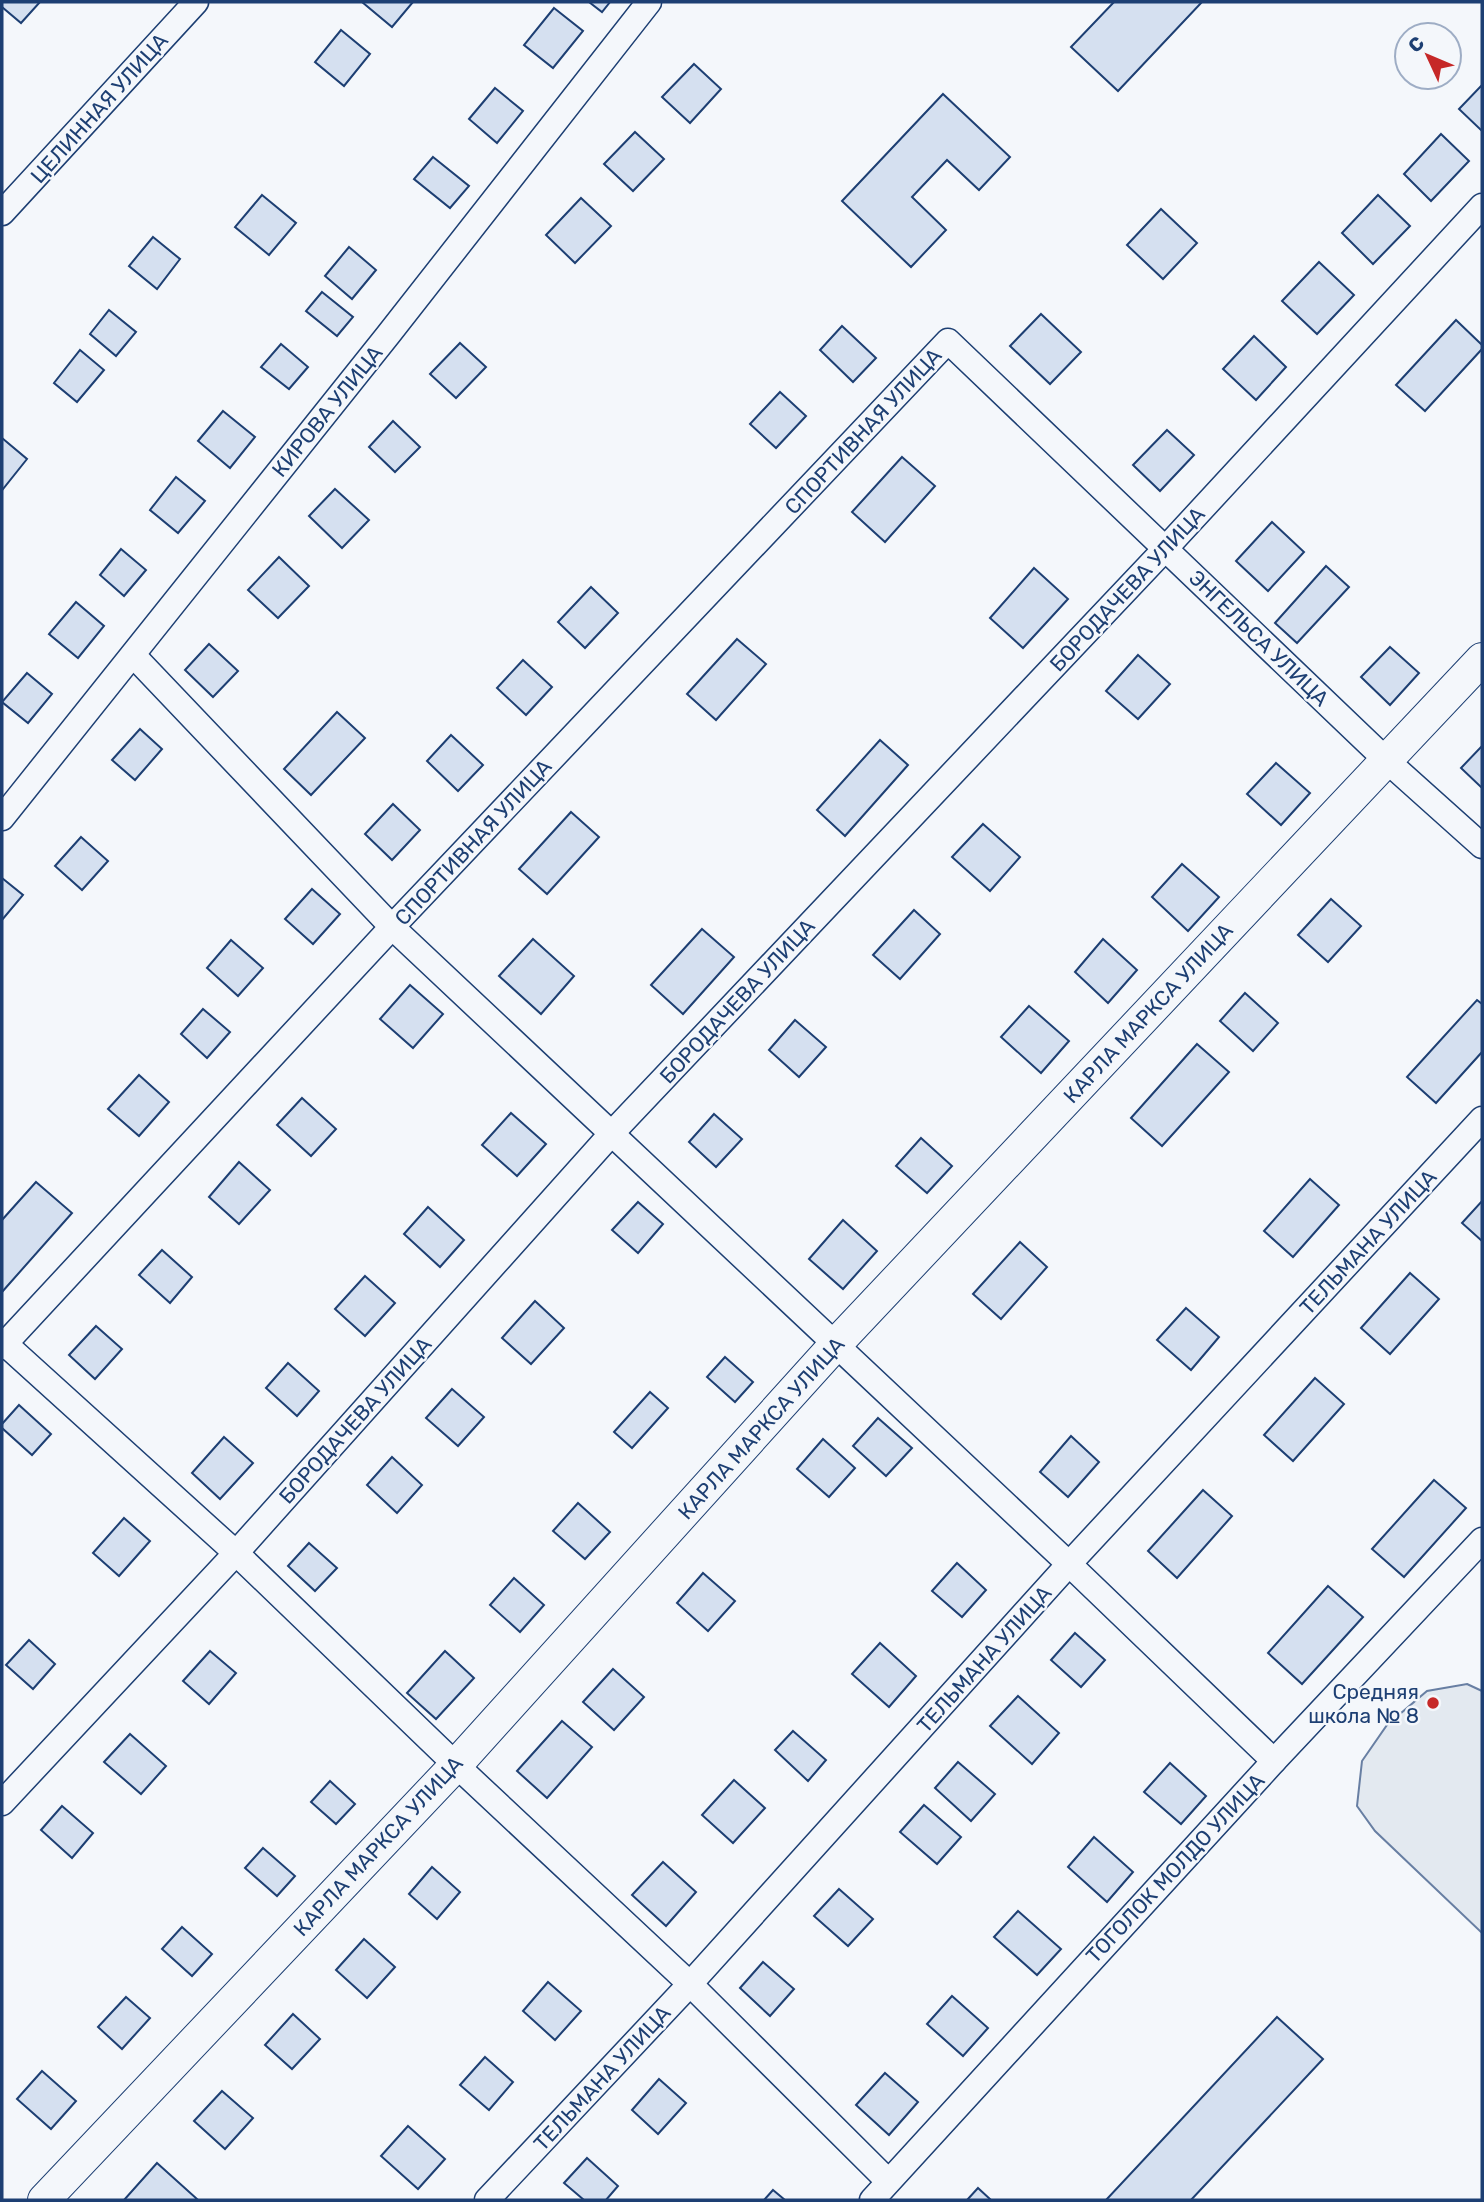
<svg xmlns="http://www.w3.org/2000/svg" width="1484" height="2202" font-family="Rubik,sans-serif">
<style>
.green{fill:#e3e9f0;stroke:#687fa3;stroke-width:2}
.building{fill:#d5e0f0;stroke:#1d3f73;stroke-width:2}
.lines{fill:none;stroke-linecap:round;stroke-linejoin:round}
.minor-casing{stroke:#1d3f73;stroke-width:27}
.tertiary-casing{stroke:#1d3f73;stroke-width:34}
.minor{stroke:#f4f7fb;stroke-width:24}
.tertiary{stroke:#f4f7fb;stroke-width:32}
.poi-dot{fill:#c62828;stroke:#f4f7fb;stroke-width:2.5}
.labels{text-anchor:middle;dominant-baseline:central;stroke-width:5;stroke-linejoin:round;paint-order:stroke}
.street-label{font-size:21px;fill:#1d3f73;stroke:#f4f7fb}
.poi-label{font-size:21px;fill:#1d3f73;stroke:#f4f7fb;text-anchor:end}
</style>
<rect width="100%" height="100%" fill="#f4f7fb"/>
<polygon class="green" points="1467,1684 1482,1691 1482,1933 1375,1831 1357,1806 1362,1761 1387,1725 1427,1691"/>
<g class="building">
<polygon points="2,2 40,2 21,23 2,7"/>
<polygon points="362,2 413,2 392,27"/>
<polygon points="589,2 610,2 602,12"/>
<polygon points="1114,2 1202,2 1118,91 1071,47"/>
<polygon points="554,8 583,31 553,68 524,45"/>
<polygon points="341,30 370,54 344,86 315,62"/>
<polygon points="694,64 721,89 690,123 662,97"/>
<polygon points="1482,85 1482,131 1459,109"/>
<polygon points="495,88 523,111 497,143 469,119"/>
<polygon points="943,94 1010,157 979,190 947,160 912,197 946,230 911,267 842,201"/>
<polygon points="635,132 664,159 633,191 604,164"/>
<polygon points="1441,134 1469,161 1431,201 1404,174"/>
<polygon points="433,157 469,186 450,208 414,179"/>
<polygon points="262,195 296,223 269,255 235,227"/>
<polygon points="1378,195 1410,226 1373,264 1342,233"/>
<polygon points="581,198 611,226 575,263 546,235"/>
<polygon points="1161,209 1197,243 1163,279 1127,245"/>
<polygon points="153,237 180,259 157,289 129,266"/>
<polygon points="349,247 376,270 352,299 325,276"/>
<polygon points="1319,262 1354,295 1317,334 1282,301"/>
<polygon points="322,292 353,317 337,336 306,311"/>
<polygon points="109,310 136,332 116,356 90,334"/>
<polygon points="1041,314 1081,352 1050,384 1010,346"/>
<polygon points="1456,320 1482,345 1482,349 1425,411 1396,385"/>
<polygon points="842,326 876,358 853,382 820,350"/>
<polygon points="1254,336 1286,367 1256,400 1223,369"/>
<polygon points="460,343 486,367 456,398 430,374"/>
<polygon points="281,344 308,367 289,389 261,367"/>
<polygon points="80,350 104,370 77,402 54,383"/>
<polygon points="780,392 806,416 776,448 750,424"/>
<polygon points="223,411 255,437 230,468 198,441"/>
<polygon points="393,421 420,447 395,472 369,447"/>
<polygon points="1167,430 1194,455 1160,491 1133,465"/>
<polygon points="2,438 27,459 3,489 2,488"/>
<polygon points="902,457 935,486 885,542 852,512"/>
<polygon points="176,477 205,501 178,533 150,510"/>
<polygon points="335,489 369,520 342,548 309,516"/>
<polygon points="1272,522 1304,552 1268,591 1236,561"/>
<polygon points="121,549 146,570 124,596 100,575"/>
<polygon points="279,557 309,586 278,618 248,590"/>
<polygon points="1326,566 1349,587 1297,643 1275,623"/>
<polygon points="1034,568 1068,599 1023,648 990,618"/>
<polygon points="591,587 618,613 585,648 558,622"/>
<polygon points="76,602 104,626 78,658 49,634"/>
<polygon points="737,639 766,664 716,720 687,694"/>
<polygon points="209,644 238,671 213,697 185,670"/>
<polygon points="1390,647 1419,673 1390,705 1361,677"/>
<polygon points="1138,655 1170,684 1138,719 1106,691"/>
<polygon points="523,660 552,687 526,715 497,688"/>
<polygon points="27,673 52,694 28,723 2,702"/>
<polygon points="337,712 365,738 311,795 284,769"/>
<polygon points="140,729 162,749 135,780 112,760"/>
<polygon points="451,735 483,765 458,791 427,761"/>
<polygon points="880,740 908,765 845,836 817,810"/>
<polygon points="1482,746 1482,788 1461,768"/>
<polygon points="1276,763 1310,793 1281,825 1247,794"/>
<polygon points="393,804 420,830 392,860 365,834"/>
<polygon points="571,812 599,837 547,894 519,869"/>
<polygon points="983,824 1020,857 990,891 952,857"/>
<polygon points="81,837 108,861 82,890 55,866"/>
<polygon points="1182,864 1219,897 1188,931 1152,897"/>
<polygon points="2,878 23,895 2,920"/>
<polygon points="312,889 340,914 313,944 285,919"/>
<polygon points="1331,899 1361,926 1328,962 1298,935"/>
<polygon points="914,910 940,934 900,979 873,955"/>
<polygon points="702,929 734,957 683,1014 651,985"/>
<polygon points="533,939 574,976 541,1014 499,976"/>
<polygon points="1103,939 1137,970 1108,1003 1075,972"/>
<polygon points="231,940 263,968 238,996 207,968"/>
<polygon points="410,985 443,1014 413,1048 380,1019"/>
<polygon points="1245,993 1278,1023 1253,1051 1220,1021"/>
<polygon points="1477,1000 1482,1004 1482,1052 1436,1103 1407,1077"/>
<polygon points="1029,1006 1069,1041 1041,1073 1001,1037"/>
<polygon points="203,1009 230,1032 207,1058 181,1034"/>
<polygon points="795,1020 826,1047 799,1077 769,1050"/>
<polygon points="1197,1044 1229,1072 1162,1146 1131,1118"/>
<polygon points="139,1075 169,1102 139,1136 108,1109"/>
<polygon points="302,1098 336,1129 311,1156 277,1125"/>
<polygon points="511,1113 546,1144 517,1176 482,1145"/>
<polygon points="714,1114 742,1139 716,1167 689,1142"/>
<polygon points="921,1138 952,1166 927,1193 896,1166"/>
<polygon points="239,1162 270,1190 239,1224 209,1197"/>
<polygon points="1310,1179 1339,1205 1293,1257 1264,1231"/>
<polygon points="36,1182 72,1213 2,1292 2,1220"/>
<polygon points="1482,1201 1482,1241 1462,1223"/>
<polygon points="638,1202 663,1224 638,1253 612,1230"/>
<polygon points="428,1207 464,1240 440,1267 404,1234"/>
<polygon points="843,1220 877,1251 843,1289 809,1259"/>
<polygon points="1020,1242 1047,1267 1001,1319 973,1294"/>
<polygon points="162,1250 192,1277 170,1303 139,1275"/>
<polygon points="1410,1273 1439,1299 1390,1354 1361,1328"/>
<polygon points="365,1276 395,1303 365,1336 335,1309"/>
<polygon points="535,1301 564,1328 531,1364 502,1338"/>
<polygon points="1186,1308 1219,1337 1191,1370 1157,1340"/>
<polygon points="96,1326 122,1349 95,1379 69,1355"/>
<polygon points="725,1357 753,1382 735,1402 707,1377"/>
<polygon points="288,1363 319,1391 297,1416 266,1388"/>
<polygon points="1315,1378 1344,1404 1293,1461 1264,1435"/>
<polygon points="452,1389 484,1417 458,1446 426,1418"/>
<polygon points="650,1392 668,1408 632,1448 614,1432"/>
<polygon points="19,1405 51,1434 32,1455 2,1428 2,1424"/>
<polygon points="878,1418 912,1448 886,1476 853,1446"/>
<polygon points="1071,1436 1099,1462 1068,1497 1040,1472"/>
<polygon points="224,1437 253,1463 220,1499 192,1473"/>
<polygon points="823,1439 855,1468 829,1497 797,1469"/>
<polygon points="392,1457 422,1485 397,1513 367,1485"/>
<polygon points="1434,1480 1466,1508 1404,1577 1372,1549"/>
<polygon points="1203,1490 1232,1516 1177,1578 1148,1551"/>
<polygon points="578,1503 610,1532 585,1559 553,1531"/>
<polygon points="124,1518 150,1541 119,1576 93,1553"/>
<polygon points="309,1543 337,1568 315,1591 288,1566"/>
<polygon points="957,1563 986,1590 962,1617 932,1591"/>
<polygon points="703,1573 735,1601 708,1631 677,1603"/>
<polygon points="514,1578 544,1605 520,1632 490,1605"/>
<polygon points="1328,1586 1363,1617 1302,1684 1268,1653"/>
<polygon points="1075,1633 1105,1660 1081,1687 1051,1660"/>
<polygon points="29,1640 55,1664 33,1689 6,1665"/>
<polygon points="880,1643 916,1676 889,1707 852,1674"/>
<polygon points="210,1651 236,1673 209,1704 183,1681"/>
<polygon points="445,1651 474,1678 436,1719 407,1693"/>
<polygon points="613,1669 644,1697 614,1730 583,1702"/>
<polygon points="1018,1696 1059,1733 1032,1764 990,1726"/>
<polygon points="562,1721 592,1747 547,1798 517,1771"/>
<polygon points="793,1731 826,1760 808,1781 775,1750"/>
<polygon points="130,1734 166,1766 141,1794 104,1762"/>
<polygon points="958,1762 995,1794 971,1821 935,1788"/>
<polygon points="1170,1763 1206,1796 1181,1824 1144,1792"/>
<polygon points="734,1780 765,1808 733,1843 702,1815"/>
<polygon points="330,1781 355,1804 336,1824 311,1802"/>
<polygon points="924,1805 961,1837 937,1864 900,1832"/>
<polygon points="62,1806 93,1833 72,1858 41,1830"/>
<polygon points="1094,1837 1133,1872 1107,1902 1068,1867"/>
<polygon points="263,1848 295,1876 277,1896 245,1868"/>
<polygon points="663,1862 696,1892 666,1926 632,1895"/>
<polygon points="432,1867 460,1892 437,1919 409,1894"/>
<polygon points="839,1889 873,1919 848,1946 814,1916"/>
<polygon points="1018,1911 1061,1949 1037,1975 994,1937"/>
<polygon points="182,1927 212,1954 192,1976 162,1949"/>
<polygon points="364,1939 395,1967 367,1998 336,1970"/>
<polygon points="763,1962 794,1989 770,2016 740,1988"/>
<polygon points="548,1982 581,2011 555,2040 523,2011"/>
<polygon points="952,1996 988,2028 963,2056 927,2024"/>
<polygon points="126,1997 150,2018 122,2049 98,2027"/>
<polygon points="293,2014 320,2039 292,2069 265,2045"/>
<polygon points="1277,2017 1323,2059 1191,2200 1106,2200"/>
<polygon points="485,2057 513,2082 489,2110 460,2085"/>
<polygon points="42,2071 76,2101 51,2129 17,2099"/>
<polygon points="885,2073 918,2102 889,2135 856,2105"/>
<polygon points="659,2079 686,2103 658,2134 632,2110"/>
<polygon points="222,2091 253,2118 225,2149 194,2121"/>
<polygon points="408,2126 445,2159 418,2189 381,2156"/>
<polygon points="587,2158 618,2186 606,2200 584,2200 564,2183"/>
<polygon points="157,2163 197,2199 195,2200 124,2200"/>
<polygon points="978,2188 991,2200 967,2200"/>
<polygon points="773,2190 785,2200 764,2200"/>
</g>
<g class="lines">
<defs>
<g id="minor">
<polyline points="2,213 196,2"/>
<polyline points="133,655 392,927 1069,1564 1274,1761"/>
<polyline points="2,818 388,335 649,2"/>
<polyline points="2,1341 236,1553 456,1765 690,1984 888,2181"/>
<polyline points="2,1347 392,927 948,341 1386,760 1482,846"/>
<polyline points="2,1803 236,1553 612,1133 1165,549 1482,206"/>
<polyline points="487,2200 690,1984 1069,1564 1482,1119"/>
<polyline points="872,2200 1274,1761 1482,1540"/>
</g>
<polyline id="tertiary" points="44,2200 456,1765 836,1344 1482,659"/>
</defs>
<use href="#minor" class="minor-casing"/>
<use href="#tertiary" class="tertiary-casing"/>
<use href="#minor" class="minor"/>
<use href="#tertiary" class="tertiary"/>
</g>
<circle class="poi-dot" cx="1433" cy="1703" r="7"/>
<g class="labels">
<g class="street-label">
<text transform="translate(99 108) rotate(-48)">ЦЕЛИННАЯ УЛИЦА</text>
<text transform="translate(327 411) rotate(-51)">КИРОВА УЛИЦА</text>
<text transform="translate(863 431) rotate(-47)">СПОРТИВНАЯ УЛИЦА</text>
<text transform="translate(1127 589) rotate(-47)">БОРОДАЧЕВА УЛИЦА</text>
<text transform="translate(1259 638) rotate(44)">ЭНГЕЛЬСА УЛИЦА</text>
<text transform="translate(473 842) rotate(-47)">СПОРТИВНАЯ УЛИЦА</text>
<text transform="translate(737 1001) rotate(-47)">БОРОДАЧЕВА УЛИЦА</text>
<text transform="translate(1148 1013) rotate(-47)">КАРЛА МАРКСА УЛИЦА</text>
<text transform="translate(1368 1242) rotate(-47)">ТЕЛЬМАНА УЛИЦА</text>
<text transform="translate(355 1420) rotate(-48)">БОРОДАЧЕВА УЛИЦА</text>
<text transform="translate(761 1428) rotate(-48)">КАРЛА МАРКСА УЛИЦА</text>
<text transform="translate(984 1659) rotate(-48)">ТЕЛЬМАНА УЛИЦА</text>
<text transform="translate(378 1846) rotate(-47)">КАРЛА МАРКСА УЛИЦА</text>
<text transform="translate(1175 1868) rotate(-47)">ТОГОЛОК МОЛДО УЛИЦА</text>
<text transform="translate(602 2078) rotate(-47)">ТЕЛЬМАНА УЛИЦА</text>
</g>
<g class="poi-label">
<text x="1419" y="1691">Средняя<tspan x="1419" dy="24">школа № 8</tspan></text>
</g>
</g>
<rect width="1484" height="2202" fill="none" stroke="#1d3f73" stroke-width="7"/>
<g transform="translate(1428 56) rotate(314)"><circle r="33" fill="#f4f7fb" stroke="#9eadc5" stroke-width="2"/>
<path d="M0-5L12 26L0 18L-12 26Z" fill="#c62828"/>
<text y="-10" font-size="19" font-weight="bold" text-anchor="middle" fill="#1d3f73">С</text>
</g>
</svg>
